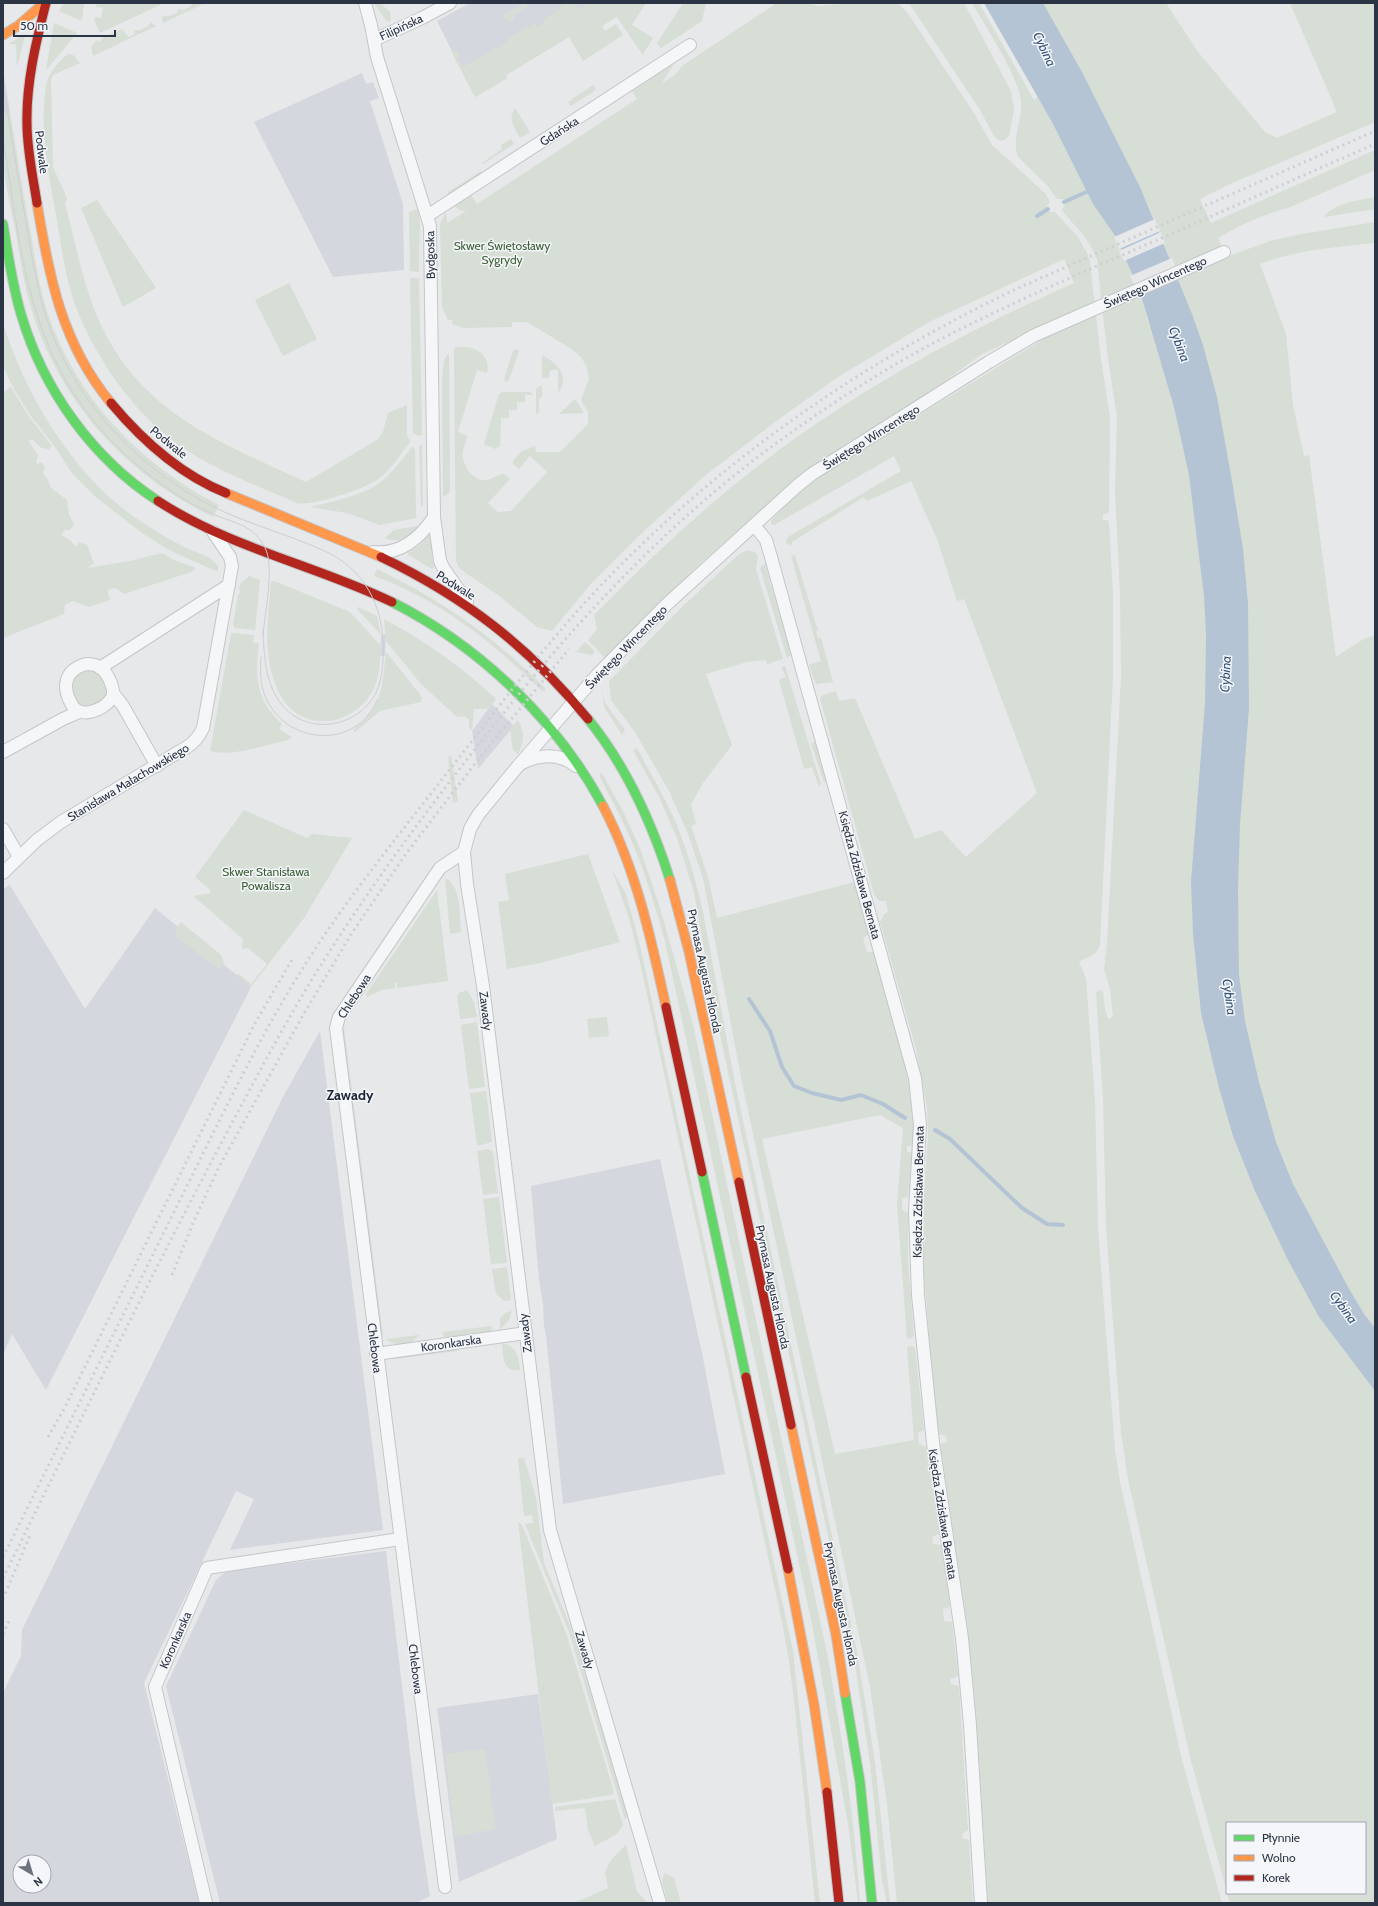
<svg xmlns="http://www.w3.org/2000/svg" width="1378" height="1906" font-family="Cabin,sans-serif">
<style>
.built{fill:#d4d7dd;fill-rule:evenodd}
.green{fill:#d6ded6}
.water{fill:#b4c4d5}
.pier{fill:#e6e8ea}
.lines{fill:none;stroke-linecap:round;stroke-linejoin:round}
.stream{stroke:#b4c4d5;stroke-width:4}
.street-casing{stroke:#c4c6c8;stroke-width:14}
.fast-casing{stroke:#c4c6c8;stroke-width:11}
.slow-casing{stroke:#c4c6c8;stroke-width:11}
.jam-casing{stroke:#c4c6c8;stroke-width:11}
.street{stroke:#f5f6f7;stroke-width:12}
.fast{stroke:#63d668;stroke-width:9}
.slow{stroke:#ff974d;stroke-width:9}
.jam{stroke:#b3261e;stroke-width:9}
.tram{stroke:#cecfd2;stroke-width:1}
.rail{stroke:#cecfd2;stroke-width:3;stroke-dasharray:2 4;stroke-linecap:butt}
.labels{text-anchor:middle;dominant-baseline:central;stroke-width:3;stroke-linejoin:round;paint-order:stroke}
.street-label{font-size:12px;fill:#2b3445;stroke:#f4f6f9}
.park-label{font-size:12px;fill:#3f6138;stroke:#f4f6f9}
.water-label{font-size:13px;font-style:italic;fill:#34527a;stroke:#f4f6f9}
.quarter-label{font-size:14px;font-weight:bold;fill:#1d2536;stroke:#f4f6f9}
</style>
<rect width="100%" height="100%" fill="#e6e8ea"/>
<g class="built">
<polygon points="470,3 624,3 506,75 507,78 475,97 437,21"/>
<polygon points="3,70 10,112 3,113"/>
<polygon points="362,73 366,84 373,82 379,98 370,101 403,204 404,270 333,277 254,122"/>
<polygon points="386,634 385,656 380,656 381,635"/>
<polygon points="492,704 514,726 478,769 472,731"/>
<polygon points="10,885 85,1009 155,908 251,987 46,1390 12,1334 3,1355 3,889"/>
<path d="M320,1031l63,499 -153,20 24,-51 -18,-8 -92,192 55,220h-196v-210l18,-37 1,-26 261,-533zM20,1862h24v24h-24z"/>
<polygon points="660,1159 702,1353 725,1474 563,1504 546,1335 544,1326 543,1304 539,1280 531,1186"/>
<polygon points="386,1551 416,1803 430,1896 416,1903 220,1903 166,1686 216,1580 227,1571"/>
<polygon points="538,1694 557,1839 459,1882 437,1708"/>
</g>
<g class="green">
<polygon points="64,3 84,3 82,21 59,11"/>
<polygon points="97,3 164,3 100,33 94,20 95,17 101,18 103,8 96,7"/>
<polygon points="193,3 205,3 163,23 162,20 163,16 169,16 177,13 178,9 184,10 191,6"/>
<polygon points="374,3 380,3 390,12 391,21 387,22"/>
<polygon points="525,3 528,6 516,14 511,23 501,16"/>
<polygon points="564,3 574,3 577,9 590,3 646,3 632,25 653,38 643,54 645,57 642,54 617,17 602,26 605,31 616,24 623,35 583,61 569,37 506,75 507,78 475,97 452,53 457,50 460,56 457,57 463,67 503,44 513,35 535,23 537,27 544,23 543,19 556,12"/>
<polygon points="683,3 706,3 702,21 661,48 657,43"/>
<path d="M777,3h29l12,3 37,-3 1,2 5,-2h37l11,12 65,98 18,32 54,49 4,8 -3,4 3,6h5l23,25 9,16 3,9 11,98 9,57 -1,94 -2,3h-4v6h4l2,2 4,73v81l-13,268c-4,14 -11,11 -21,18l7,16 9,123 3,128 17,221 5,32 62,278 40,143h-234l-12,-191 -8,-83 -28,-185 7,-2 -1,-6 -8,-2 -15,-170 -1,-41 6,-87 -1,-28 -11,-59 -36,-127 4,-8 4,-2 -2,-11h-7l-5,-7 -54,-196 3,-3 13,-4 3,10 16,-3 60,141 26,-9 25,27 71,-64 -73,-194 -7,2 -20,-62 -26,-58 -44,20 -3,-4 -72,45v3l-5,-1 -1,-3 2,-4 113,-66 -7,-15 -120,69 -3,-1v-3l19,-22 31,-24 224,-137 16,-11 -1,-8 -78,35 -67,49 -77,47 -42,29 -94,83 -97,96 -17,-18 9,-11 -3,-14c54,-55 110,-108 172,-155 95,-72 200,-129 308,-177l-10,-24 -135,63 -91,55 -59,42 -72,55 -64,58 -54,54 -37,45 -15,-4 -39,-32 -38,-26 -4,-8 -2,-213c16,-5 38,5 33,25l-10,-3 -19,62 10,4c-2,4 -4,10 -5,15 -2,13 9,30 23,29 7,-1 12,-6 18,-6l6,5 -22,24 10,9 13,-1 36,-39 -17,-16 -11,13 -6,-5v-4l9,-9 13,-5 1,6h24l28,-28v-12l-7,-12 8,-21 -2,-12 -6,-10 -11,-9 -43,-26h-15v5l-48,1 -12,-4 1,-4h-5l-6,-13 -2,-83 6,-12 1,11 19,-12 -6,-1 -6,-4 17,-11 6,9 160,-105 -5,-8 43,-29 -13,21 13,-8 7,-9z"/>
<polygon points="909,3 964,3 1011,91 1014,110 1009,136 1005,140 1000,141 994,136 980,110"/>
<path d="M972,3h7l55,97 4,-3 -54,-94 54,48 102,241 8,29 64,143 -11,504 174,412v523h-145l-3,-10h138v-70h-138v69l-37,-135 -62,-278 -7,-46 -15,-206 -3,-128 -7,-106 3,-3 4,2 2,17 3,10 5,-2 -3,-28 -6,-20 3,-25 14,-268 -1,-82 -5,-103 2,-74 -9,-58 -11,-99c-7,-20 -20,-32 -33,-47l-2,-4 3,-4 -2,-6h-6l-10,-14 -29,-28c-7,-18 5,-38 3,-57 -4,-26 -35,-73 -49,-97z"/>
<path d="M1029,3h137l32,49 67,80 12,6 60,-26 -47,-109h85v119l-145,62 -30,15 11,24 164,-73v20l-87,38c-24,6 -48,17 -70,30l8,19 44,-16 32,-7 73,-12v21c-34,3 -84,8 -115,21l26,70 7,71 11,51 5,-1 27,202 26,-17 13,-5v729l-139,-277 2,-535z"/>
<polygon points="151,22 156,26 93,56 91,47 97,40 100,42 102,38 122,29 128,37 135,34 134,30 140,30 147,27"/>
<polygon points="54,23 77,33 46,70"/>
<polygon points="24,35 25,36 17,67 16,44 8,44"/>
<path d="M69,54l4,1 7,8 -27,12 -2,5 2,87 14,31 -2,6c12,44 20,93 42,133 42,79 122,110 199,145l71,-42 6,-8 5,-19 19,-8v30l3,7c-9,12 -18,26 -30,36 -13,10 -68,29 -83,25 -57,-25 -109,-42 -153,-88 -27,-29 -48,-61 -64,-98 -13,-30 -18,-65 -23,-97 -8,-44 -19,-94 -10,-138 2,-9 14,-24 22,-28z"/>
<polygon points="593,85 596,90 571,106 568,102"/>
<path d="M515,108l15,24 -10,6c-5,-9 -13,-20 -5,-30z"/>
<path d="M10,112c7,41 13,82 21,122 4,26 8,52 16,77 28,86 92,153 172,194l-6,12c-87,-42 -154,-116 -182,-209 -7,-24 -11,-49 -15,-74 -5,-26 -12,-52 -13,-78 -1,-14 0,-29 0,-43z"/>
<polygon points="511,139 514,144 483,164 482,163 502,149 501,145"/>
<polygon points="481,171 483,173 447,196 448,192"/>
<path d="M1375,197v12l-51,8c10,-14 35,-17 51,-20z"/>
<polygon points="97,200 156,288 123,307 81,208"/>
<polygon points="418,209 420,222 419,272 410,271 409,212"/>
<polygon points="410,278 419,278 422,430 422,435 419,436 413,433"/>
<polygon points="289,283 317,339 283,356 255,300"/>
<path d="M3,323c22,73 73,156 137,198 14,9 27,17 42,25 12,6 28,9 36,20v6l-49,-22 -24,-15 -48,-37 -26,-26 -15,-24 -26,-33 -16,-26 -11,-23z"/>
<polygon points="516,349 519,351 509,380 506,382 504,379 513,351"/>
<polygon points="449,353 450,492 443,497 442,378 444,360"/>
<path d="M542,355c15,8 29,21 16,38v-23h-8l-1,8h-7z"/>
<polygon points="539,386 542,386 542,397 539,399 539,412 536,415 536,389"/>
<path d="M11,387l16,27 25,32 -3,4 -9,-3 -8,-8 -4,2 10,14 -2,7 2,2 3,-2 4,4 -2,7 5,7 3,8 16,12 2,14 5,10 -4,6h-5l-4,5 9,5 6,7 3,-5 8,3 7,18 -6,5 47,-8 14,-4 14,-3c9,8 21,10 33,15l-5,4 -67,22 -8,-6 -9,2 3,10 -21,7 -16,-6 -8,4 -1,9 -61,24v-245z"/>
<polygon points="502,392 530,392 533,395 525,395 525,402 517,402 517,410 509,410 509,418 501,418 500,446 495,449 484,444 499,394"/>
<polygon points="575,399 584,413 559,414"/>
<polygon points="422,445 423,507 421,505 419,446"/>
<path d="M413,446l2,5 1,67 -36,7 -33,-12 -37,-6c22,-5 55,-12 72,-26 12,-10 21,-23 31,-35z"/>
<path d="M418,526c-7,11 -20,18 -33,12l9,-8z"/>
<polygon points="430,534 431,534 432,558 434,568 432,569 407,554 421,544"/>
<path d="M747,550l8,2 3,4 -2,13 27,90 -16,5 -1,-4 -19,2 -41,12 26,71 -29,38 -12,22 5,19 -5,2 17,51 9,41 137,-36 15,52 -6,4 4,14h7c8,29 54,175 37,194h-4v6h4l1,3 -4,41 -6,3v11l6,3v48l6,75 -3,2 -4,1 -10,-134 6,-77 -23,-13 -118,24 73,315 79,-14 -7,-93 5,-1 3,2 9,82 -6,3 1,11 7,3 13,87 -7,3 1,7 8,1 9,60 -2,3 -5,1 1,12 8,1 6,54 -8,3 1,6h5l3,2 9,143 -6,4 1,5h4l2,2 4,62h-76l-10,-99 -17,-117 -128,-605 -39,-204 -15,-44 -19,-43 -34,-59 -24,-32 -2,-19 73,-74 56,-52z"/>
<polygon points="795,555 818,631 816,631 818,638 821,638 833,682 816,684 809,665 821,661 791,556"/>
<polygon points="765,564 791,654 787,658 760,568"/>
<path d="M377,569c66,32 116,67 168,119v3h-3c-49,-49 -102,-91 -168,-115z"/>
<polygon points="249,576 260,580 255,630 235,628 233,625 238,595 241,592 239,589 240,584"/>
<path d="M274,581l76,31 31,34c-1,13 -1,30 -7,42 -18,38 -71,47 -93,8 -20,-36 -13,-76 -10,-114z"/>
<polygon points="358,607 377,616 381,635 357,609"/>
<path d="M384,619c41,22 78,48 112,80l-8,10h-14l-2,22 -3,-4v-7l-4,-4 -8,1 -37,-34 -34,-42z"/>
<path d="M234,633l20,2 -1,8h6c-4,33 -4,57 23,81l-3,5 13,8 -4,3c-24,5 -53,17 -78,11l21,-117z"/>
<polygon points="585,642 595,651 592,655 576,652"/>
<path d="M386,652l36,45 -1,5 -41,9 -25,21 -2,-2c30,-23 29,-43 33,-78z"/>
<polygon points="785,666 821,784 819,787 812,767 804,769 779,680 786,677 781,667"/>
<path d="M85,668l13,4c3,5 9,11 10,16 3,10 -15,19 -23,20 -12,-6 -14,-18 -13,-31z"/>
<polygon points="602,690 605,703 625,730 622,735 604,707"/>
<path d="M518,720c7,11 6,23 0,34l-5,-4 -3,-20z"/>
<polygon points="816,742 827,781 824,783 811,743"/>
<path d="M637,748c15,29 33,57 44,88 9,23 15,47 21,71l33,176 122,569 18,110 15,141h-3l-5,-23 -12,-117 -17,-111 -139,-645 -20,-115 -17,-54 -18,-41 -26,-47z"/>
<polygon points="451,755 458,801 453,803 448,757"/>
<path d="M602,773l22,40 17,38 20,60 32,114 135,633c14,81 27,163 32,245h-2l-10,-79 -36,-200 -146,-678c-10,-38 -21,-75 -37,-111 -9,-20 -20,-40 -30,-60z"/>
<polygon points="244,810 307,838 312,834 352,838 304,918 251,987 236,975 239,974 251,984 267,964 248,948 242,949 243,939 193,896 211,893 209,889 195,877"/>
<polygon points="588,854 620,942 536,964 507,969 498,902 509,900 505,874"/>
<polygon points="612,870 626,894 639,941 793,1651 820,1903 815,1903 795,1709 789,1661 782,1622 642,971 629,918"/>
<path d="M445,878c16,6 15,39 16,54l-11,2z"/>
<polygon points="437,890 448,981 397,988 397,983 394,983 395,988 382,990 367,997 366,994"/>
<polygon points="181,922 221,955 224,963 219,969 177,938 176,928"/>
<polygon points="467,990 474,1002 477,1017 460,1019 457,996 459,993"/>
<polygon points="607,1017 609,1036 589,1038 587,1019"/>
<polygon points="477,1022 485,1087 469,1089 461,1025"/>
<polygon points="344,1028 383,1336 380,1333 341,1032"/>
<polygon points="486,1091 492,1142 477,1146 470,1093"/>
<polygon points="488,1149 493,1152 498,1193 483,1195 477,1151"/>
<polygon points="499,1197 507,1263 491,1264 483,1199"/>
<polygon points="507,1267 511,1300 504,1301 496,1294 492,1269"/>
<polygon points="512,1311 509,1320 500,1330 500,1318 505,1313"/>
<polygon points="491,1326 492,1333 444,1339 443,1332"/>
<path d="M419,1335c-8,11 -23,13 -33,4z"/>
<path d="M502,1343c15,3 17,14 18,27 -19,2 -16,-13 -18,-27z"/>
<polygon points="459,1348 457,1351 394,1359 394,1356"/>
<polygon points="518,1458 524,1458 536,1498 544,1563 571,1628 626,1809 627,1816 625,1820 569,1632 525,1524 533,1523 532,1515 524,1516"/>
<polygon points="518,1522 522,1525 566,1633 614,1792 612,1795 552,1804"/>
<polygon points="485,1749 496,1829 455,1837 445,1754"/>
<polygon points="615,1799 623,1825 617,1834 595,1846 588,1830 585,1808 555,1811 555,1807"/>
<polygon points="626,1845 637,1891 647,1903 574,1903 608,1888 605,1872 611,1860"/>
<polygon points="664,1873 674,1878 681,1903 668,1903 662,1882"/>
</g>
<polygon class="water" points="984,3 1043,3 1082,72 1140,187 1192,314 1203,345 1217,397 1232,481 1243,549 1248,603 1249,708 1240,825 1238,890 1239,974 1245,1021 1259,1082 1276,1142 1293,1184 1348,1287 1364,1314 1375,1328 1375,1391 1319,1317 1288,1260 1255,1191 1233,1136 1219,1088 1201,1013 1193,934 1191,881 1205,703 1206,635 1204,596 1189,475 1174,407 1140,292 1116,237 1093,204 1052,122"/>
<g class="pier">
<polygon points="1155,219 1160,231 1119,249 1114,237"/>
<polygon points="1161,232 1165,243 1124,261 1119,251"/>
<polygon points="1172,258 1180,277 1138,293 1130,276"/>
</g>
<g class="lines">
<g class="stream">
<polyline points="1064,202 1091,190"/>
<polyline points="1037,216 1048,209"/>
<polyline points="749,999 770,1031 782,1067 794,1086 812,1093 841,1100 861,1095 883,1104 905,1118"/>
<polyline points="935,1130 950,1139 1022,1208 1047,1224 1063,1225"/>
</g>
<defs>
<g id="street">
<polyline points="365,3 371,25 377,57 430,226 434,517 440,561 444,569 467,602"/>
<polyline points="374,40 422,18 450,3"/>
<polyline points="427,216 690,45"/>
<polyline points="754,525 766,540 771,557 915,1078 920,1125 915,1211 918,1295 933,1443 962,1638 970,1725 981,1903"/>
<path d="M373,552c27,3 47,-14 61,-35"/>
<path d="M86,664c6,0 11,1 15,4 7,6 16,23 10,31 -8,12 -32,20 -39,6 -11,-19 -7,-35 14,-41z"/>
<polyline points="100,668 229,585"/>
<polyline points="113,693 123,706 157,766"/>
<polyline points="3,752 63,719 79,712"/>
<path d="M522,763c18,-9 38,-10 54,3"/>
<polyline points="3,829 19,857"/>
<path d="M3,873l34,-33 24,-18 126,-75c8,-5 12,-10 16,-19l29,-162 -2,-9 -17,-25"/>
<polyline points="376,1354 526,1333"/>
<polyline points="445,1887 336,1028 339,1017 440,868 464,852"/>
<polyline points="206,1903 155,1687 207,1568 400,1539"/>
<polyline points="660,1903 550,1530 483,986 467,884 464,852 470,829 478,815 518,766 597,675 666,605 797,486 812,474 989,362 1033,336 1224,252"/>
</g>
<g id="fast">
<path d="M3,224c5,30 9,60 18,90 22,75 71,144 137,187"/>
<path d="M392,602c87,44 165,118 211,204"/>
<path d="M588,719c38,47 64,104 82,161"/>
<polyline points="702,1172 746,1377"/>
<polyline points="845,1693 860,1782 872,1903"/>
</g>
<g id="slow">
<polyline points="3,35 19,25 44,3"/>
<path d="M37,203c12,74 25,141 74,200"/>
<polyline points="226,493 381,557"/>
<path d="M603,806c33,63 48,132 63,201"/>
<polyline points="670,880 689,952 739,1182"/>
<polyline points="791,1425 836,1635 845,1693"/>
<polyline points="788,1569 814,1704 827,1792"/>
</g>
<g id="jam">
<path d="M37,203c-4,-26 -10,-53 -10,-79 -1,-41 9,-82 19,-121"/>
<path d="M111,403c31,37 70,72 115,90"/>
<path d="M158,501c72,47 157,64 234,101"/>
<path d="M381,557c85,41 147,89 207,162"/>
<polyline points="666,1007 702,1172"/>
<polyline points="739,1182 791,1425"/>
<polyline points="746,1377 788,1569"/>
<polyline points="827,1792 839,1903"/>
</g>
</defs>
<use href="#street" class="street-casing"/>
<use href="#fast" class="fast-casing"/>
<use href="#slow" class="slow-casing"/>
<use href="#jam" class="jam-casing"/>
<use href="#street" class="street"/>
<use href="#fast" class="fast"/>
<use href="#slow" class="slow"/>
<use href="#jam" class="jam"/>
<g class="tram">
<path d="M3,84c7,44 14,88 22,132 6,35 11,70 22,104 26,76 83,140 152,179 41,24 88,34 130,54 41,21 57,62 54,107 -1,15 -3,30 -13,42 -24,30 -72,31 -93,-4 -12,-20 -13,-44 -14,-67"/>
<path d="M3,138c15,89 20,177 71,256 24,37 57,69 93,94 15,11 32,20 48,27 12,5 29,9 39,18 4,4 10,11 12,17 8,19 -1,63 -3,85"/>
<path d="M261,657c-1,13 -1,26 4,39 20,49 91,55 112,4"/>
</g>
<g class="rail">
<polyline points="172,1275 193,1223 219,1167 302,1017 350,936 405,855 477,761 569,649"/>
<polyline points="48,1437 64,1409 254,1025 293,958"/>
<path d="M3,1557c58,-117 116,-234 174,-351 41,-82 80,-166 129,-243 40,-63 88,-122 134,-181 46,-59 91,-119 141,-175 122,-135 272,-240 435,-318l359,-158"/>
<path d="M3,1578c70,-142 139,-285 213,-425 31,-58 61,-116 95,-172 56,-91 120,-177 187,-261 85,-107 181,-209 294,-288 47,-34 98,-66 149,-93 68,-35 137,-65 207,-95 76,-33 151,-67 227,-100"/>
<polyline points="3,1599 31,1533"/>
<polyline points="3,1634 9,1621"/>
</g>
</g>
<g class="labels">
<g class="street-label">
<text transform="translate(401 27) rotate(-25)">Filipińska</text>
<text transform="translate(559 131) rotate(-33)">Gdańska</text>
<text transform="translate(42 152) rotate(83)">Podwale</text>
<text transform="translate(430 255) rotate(-91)">Bydgoska</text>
<text transform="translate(1155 282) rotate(-24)">Świętego Wincentego</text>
<text transform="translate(871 437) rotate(-32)">Świętego Wincentego</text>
<text transform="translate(169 442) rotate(39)">Podwale</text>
<text transform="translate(456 585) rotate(32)">Podwale</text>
<text transform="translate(626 647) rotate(-46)">Świętego Wincentego</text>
<text transform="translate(128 782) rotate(-31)">Stanisława Małachowskiego</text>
<text transform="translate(860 875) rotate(75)">Księdza Zdzisława Bernata</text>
<text transform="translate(705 971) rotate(78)">Prymasa Augusta Hlonda</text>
<text transform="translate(354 996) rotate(-57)">Chlebowa</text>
<text transform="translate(486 1011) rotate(83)">Zawady</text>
<text transform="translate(918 1192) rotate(-89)">Księdza Zdzisława Bernata</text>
<text transform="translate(773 1287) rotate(78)">Prymasa Augusta Hlonda</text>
<text transform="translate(525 1333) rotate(-97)">Zawady</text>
<text transform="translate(451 1343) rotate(-8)">Koronkarska</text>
<text transform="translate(375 1348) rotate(83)">Chlebowa</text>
<text transform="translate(943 1514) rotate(81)">Księdza Zdzisława Bernata</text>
<text transform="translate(841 1604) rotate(78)">Prymasa Augusta Hlonda</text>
<text transform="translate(175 1640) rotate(-66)">Koronkarska</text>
<text transform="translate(585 1650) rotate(73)">Zawady</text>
<text transform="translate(416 1669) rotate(83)">Chlebowa</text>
</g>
<g class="park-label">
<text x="502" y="245">Skwer Świętosławy<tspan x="502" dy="14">Sygrydy</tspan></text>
<text x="266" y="871">Skwer Stanisława<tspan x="266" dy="14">Powalisza</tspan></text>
</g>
<g class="water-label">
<text transform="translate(1045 49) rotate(65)">Cybina</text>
<text transform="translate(1180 344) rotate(69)">Cybina</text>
<text transform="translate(1225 674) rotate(-88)">Cybina</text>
<text transform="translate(1230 997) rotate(82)">Cybina</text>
<text transform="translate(1344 1307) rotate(54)">Cybina</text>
</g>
<g class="quarter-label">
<text x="350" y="1095">Zawady</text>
</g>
</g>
<rect width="1378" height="1906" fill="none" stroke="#2b3445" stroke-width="8"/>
<rect x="1226" y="1822" width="140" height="72" fill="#f4f6f9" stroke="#a4a8b1"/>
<rect x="1234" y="1835" width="20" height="6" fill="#63d668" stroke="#a4a8b1"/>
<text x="1262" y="1842" font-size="12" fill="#2b3445">Płynnie</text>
<rect x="1234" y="1855" width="20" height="6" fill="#ff974d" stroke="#a4a8b1"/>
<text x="1262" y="1862" font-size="12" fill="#2b3445">Wolno</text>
<rect x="1234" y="1875" width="20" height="6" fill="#b3261e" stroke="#a4a8b1"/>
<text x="1262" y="1882" font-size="12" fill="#2b3445">Korek</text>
<g transform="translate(32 1874) rotate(142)"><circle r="19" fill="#f4f6f9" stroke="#a4a8b1"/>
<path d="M0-3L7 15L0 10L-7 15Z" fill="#6c737f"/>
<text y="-6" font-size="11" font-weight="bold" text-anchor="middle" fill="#2b3445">N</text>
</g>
<path d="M14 30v6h101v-6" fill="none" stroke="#2b3445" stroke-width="2"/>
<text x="20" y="30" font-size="12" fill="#2b3445" stroke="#f4f6f9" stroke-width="3" paint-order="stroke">50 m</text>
</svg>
